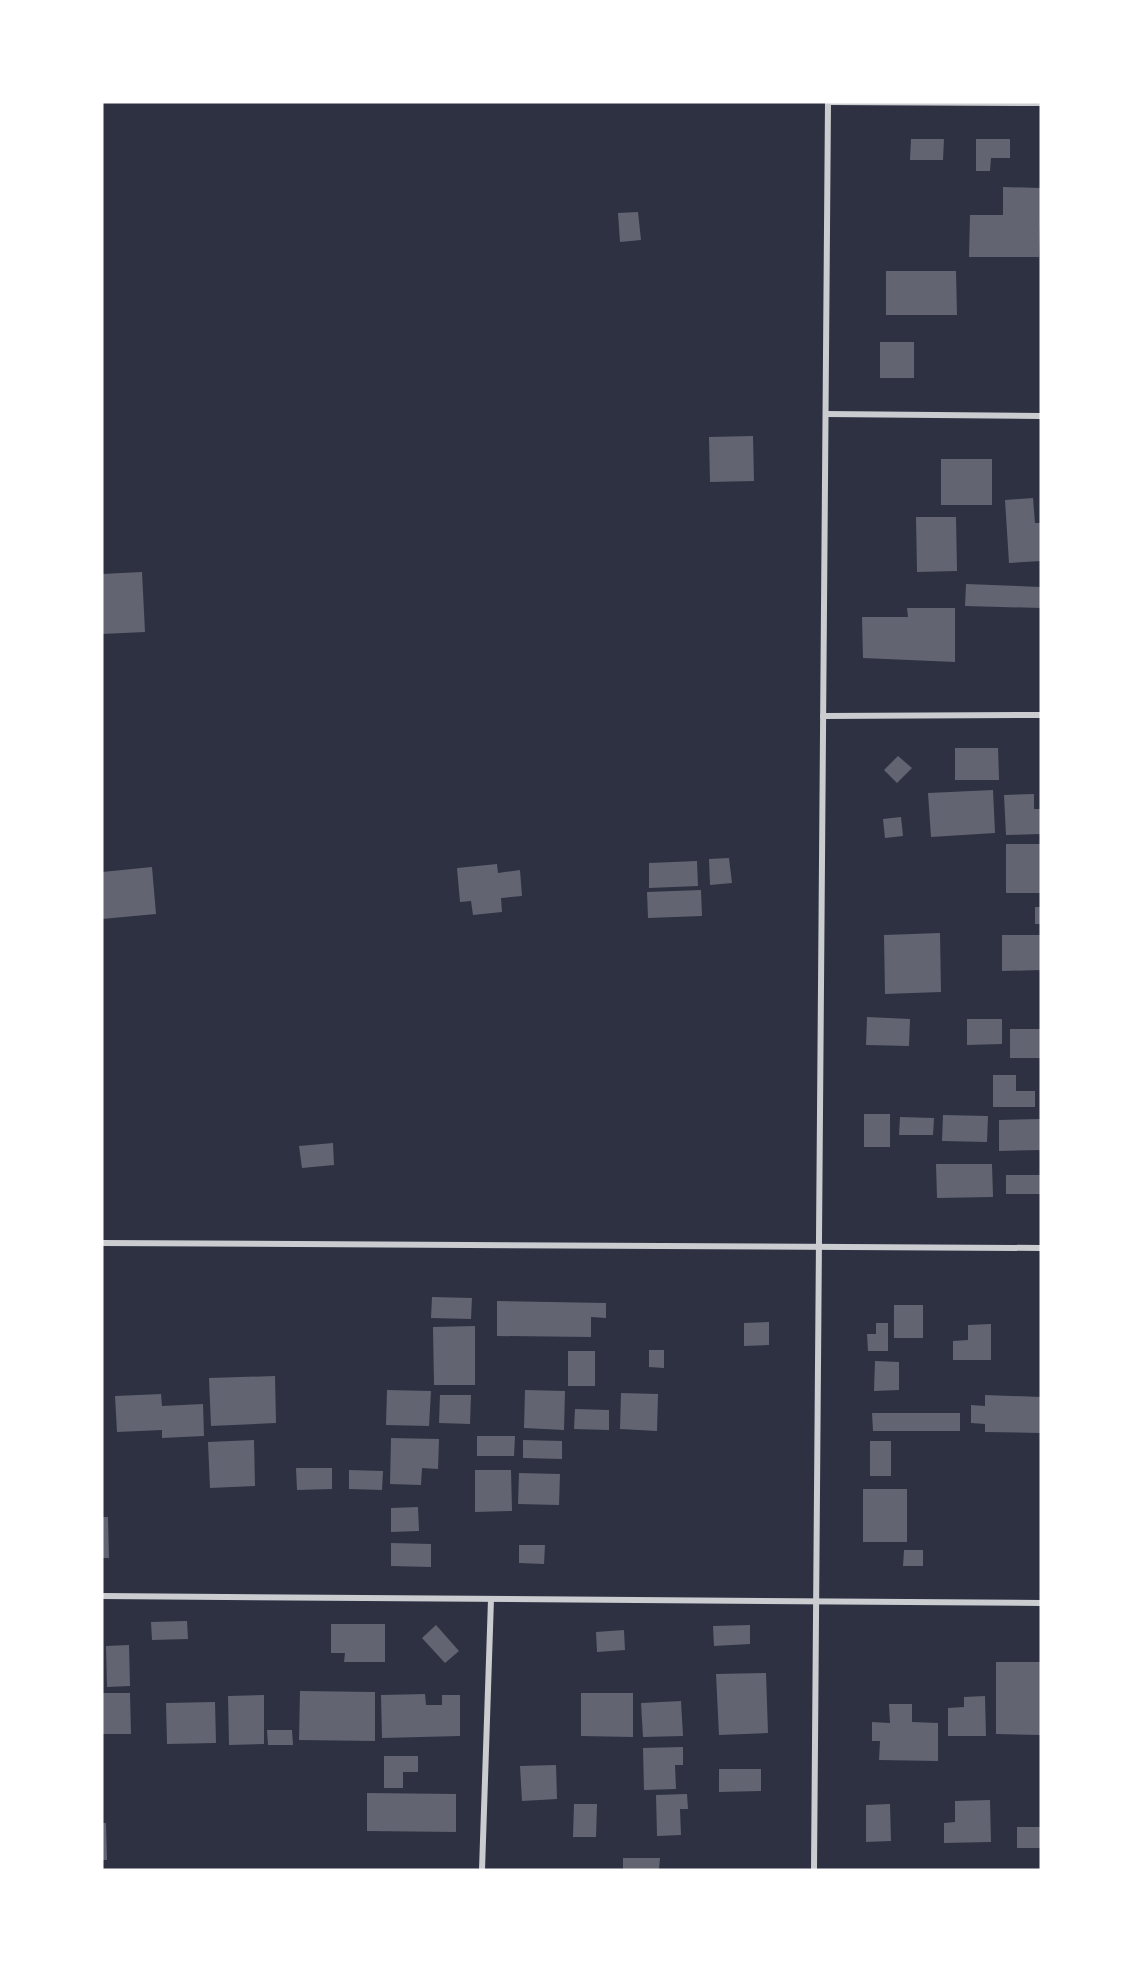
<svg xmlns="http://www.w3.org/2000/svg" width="1143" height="1972" font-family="Karla,sans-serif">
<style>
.building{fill:#626471}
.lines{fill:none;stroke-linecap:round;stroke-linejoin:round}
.minor{stroke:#caccd0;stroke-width:6}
</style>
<rect width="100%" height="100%" fill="#2d3142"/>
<g class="building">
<polygon points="911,139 944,139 943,160 910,160"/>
<polygon points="976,139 1010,139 1010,158 991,158 990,171 976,171"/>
<polygon points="1003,187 1041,188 1039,257 969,257 970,215 1003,215"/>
<polygon points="638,212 641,240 620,242 618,213"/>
<polygon points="886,271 956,271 957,315 886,315"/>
<rect x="880" y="342" width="34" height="36"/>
<polygon points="753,436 754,481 710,482 709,437"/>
<rect x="941" y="459" width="51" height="46"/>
<polygon points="1033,498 1035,523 1041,523 1041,561 1009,563 1005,500"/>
<polygon points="916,517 956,517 957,571 917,572"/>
<polygon points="142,572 145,632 102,634 102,574"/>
<polygon points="966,584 1041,587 1041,608 965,606"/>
<polygon points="907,608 955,608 955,662 863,658 862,617 908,617"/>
<polygon points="955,748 998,748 999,780 955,780"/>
<polygon points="898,756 912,768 897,783 884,770"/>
<polygon points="993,790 995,833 931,837 928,793"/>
<polygon points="1034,794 1034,809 1041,809 1041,834 1006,835 1004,795"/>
<polygon points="901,817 903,836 885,838 883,819"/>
<rect x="1006" y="844" width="35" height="49"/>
<polygon points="729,858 732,883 710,885 709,859"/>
<polygon points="697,861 698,886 649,888 649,863"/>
<polygon points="497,864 498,873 520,870 522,896 501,898 502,912 473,915 471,901 460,902 457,868"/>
<polygon points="152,867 156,914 102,919 102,872"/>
<polygon points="701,890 702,916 648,918 647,892"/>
<rect x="1035" y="907" width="6" height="17"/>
<polygon points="940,933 941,992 885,994 884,935"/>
<polygon points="1002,935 1041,935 1041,970 1002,971"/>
<polygon points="867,1017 910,1019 909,1046 866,1045"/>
<polygon points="967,1019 1002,1019 1002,1044 967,1045"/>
<rect x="1010" y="1029" width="31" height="29"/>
<polygon points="993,1075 1016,1075 1016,1091 1035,1091 1035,1107 993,1107"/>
<rect x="864" y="1114" width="26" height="33"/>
<polygon points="943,1115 988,1116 987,1142 942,1141"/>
<polygon points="900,1117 934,1118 933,1135 899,1135"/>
<polygon points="1041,1119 1041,1150 999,1151 999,1120"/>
<polygon points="333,1143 334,1165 302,1168 299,1146"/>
<polygon points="936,1164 992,1164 993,1197 937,1198"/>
<rect x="1006" y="1175" width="35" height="19"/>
<polygon points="432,1297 472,1298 471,1319 431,1318"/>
<polygon points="497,1301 606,1303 606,1318 591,1317 591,1337 497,1336"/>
<rect x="894" y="1305" width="29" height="33"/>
<polygon points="769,1322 769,1345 744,1346 744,1323"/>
<polygon points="876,1323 888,1323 888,1351 868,1351 867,1334 876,1334"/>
<polygon points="991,1324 991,1360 953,1360 953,1341 968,1340 968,1325"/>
<polygon points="475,1326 475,1385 434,1385 433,1327"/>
<polygon points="649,1350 664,1350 664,1368 649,1367"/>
<rect x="568" y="1351" width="27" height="35"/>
<polygon points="875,1361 899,1362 899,1390 874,1391"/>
<polygon points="275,1376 276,1423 211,1426 209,1378"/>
<polygon points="387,1390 431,1391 429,1426 386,1425"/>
<polygon points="525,1390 565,1391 564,1430 524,1428"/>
<polygon points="621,1393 658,1394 657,1431 620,1429"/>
<polygon points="161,1394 162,1406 203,1404 204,1436 162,1438 162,1430 117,1432 115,1396"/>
<polygon points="440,1395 471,1395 470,1424 439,1423"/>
<polygon points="985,1395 1041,1397 1041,1433 985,1432 985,1424 971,1423 971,1405 985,1406"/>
<polygon points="575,1409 609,1410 609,1430 574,1429"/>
<polygon points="872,1413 960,1413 960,1431 873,1431"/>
<polygon points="477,1436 515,1436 514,1456 477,1456"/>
<polygon points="391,1438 439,1439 438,1469 422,1468 421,1485 390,1484"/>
<polygon points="254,1440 255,1486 210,1488 208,1442"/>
<polygon points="523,1440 562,1441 562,1459 523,1458"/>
<rect x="870" y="1441" width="21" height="35"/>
<polygon points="296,1468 332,1468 332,1489 297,1490"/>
<polygon points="349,1470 383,1471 382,1490 349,1489"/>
<polygon points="475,1470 511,1470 512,1511 475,1512"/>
<polygon points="519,1473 560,1474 559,1505 518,1504"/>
<rect x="863" y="1489" width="44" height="53"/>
<polygon points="418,1507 419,1531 391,1532 391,1508"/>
<polygon points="102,1517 108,1517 109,1558 102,1558"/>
<polygon points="391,1543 431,1544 431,1567 391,1566"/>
<polygon points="519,1545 545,1545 544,1564 519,1563"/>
<polygon points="904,1550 923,1550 923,1566 903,1566"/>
<polygon points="187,1621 188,1639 152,1640 151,1622"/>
<polygon points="331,1624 385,1624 385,1662 344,1662 345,1653 331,1653"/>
<polygon points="436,1625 459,1651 445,1663 422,1638"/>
<polygon points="750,1625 750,1644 714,1646 713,1626"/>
<polygon points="624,1630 625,1650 597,1652 596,1632"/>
<polygon points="129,1645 130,1686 107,1687 106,1646"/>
<polygon points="996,1662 1041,1662 1041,1735 996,1734"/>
<polygon points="766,1673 768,1733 719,1735 716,1674"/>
<polygon points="300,1691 375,1692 375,1741 299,1740"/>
<polygon points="102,1693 130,1693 131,1734 102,1734"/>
<polygon points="581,1693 633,1693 633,1737 581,1736"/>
<polygon points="425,1694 426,1705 442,1705 442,1695 460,1695 460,1736 382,1738 381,1695"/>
<polygon points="264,1695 264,1744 229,1745 228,1696"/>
<polygon points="985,1696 986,1736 948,1736 948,1708 964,1707 964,1697"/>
<polygon points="681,1701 683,1736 643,1737 641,1703"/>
<polygon points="215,1702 216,1743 167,1744 166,1703"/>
<polygon points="889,1704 912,1704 912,1722 938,1723 938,1761 879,1760 880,1741 872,1741 872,1722 890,1723"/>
<polygon points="267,1730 292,1730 293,1745 268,1745"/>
<polygon points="683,1747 683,1765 675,1765 676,1789 644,1790 643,1748"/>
<polygon points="384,1756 418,1756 418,1772 403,1772 403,1788 384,1788"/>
<polygon points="556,1765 557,1799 522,1801 520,1766"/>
<polygon points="719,1769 761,1769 761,1791 719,1792"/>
<polygon points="367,1793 456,1794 456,1832 367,1831"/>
<polygon points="687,1794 688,1809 680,1809 681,1835 657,1836 656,1795"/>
<polygon points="990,1800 991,1842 944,1843 944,1823 955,1822 955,1801"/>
<polygon points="574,1804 597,1804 596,1837 573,1837"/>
<polygon points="890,1804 891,1841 866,1842 866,1805"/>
<polygon points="102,1823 106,1823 107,1860 102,1860"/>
<rect x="1017" y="1827" width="24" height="21"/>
<polygon points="623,1858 660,1858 659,1870 623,1870"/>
</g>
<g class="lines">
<g class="minor">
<polyline points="828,102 1041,103"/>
<polyline points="826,414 1041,416"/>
<polyline points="823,716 1041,715"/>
<polyline points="102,1243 1041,1248"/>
<polyline points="102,1596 1041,1603"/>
<polyline points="482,1870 491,1599"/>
<polyline points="814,1870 828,102"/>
</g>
</g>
<rect width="1143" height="1972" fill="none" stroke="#ffffff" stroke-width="207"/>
</svg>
